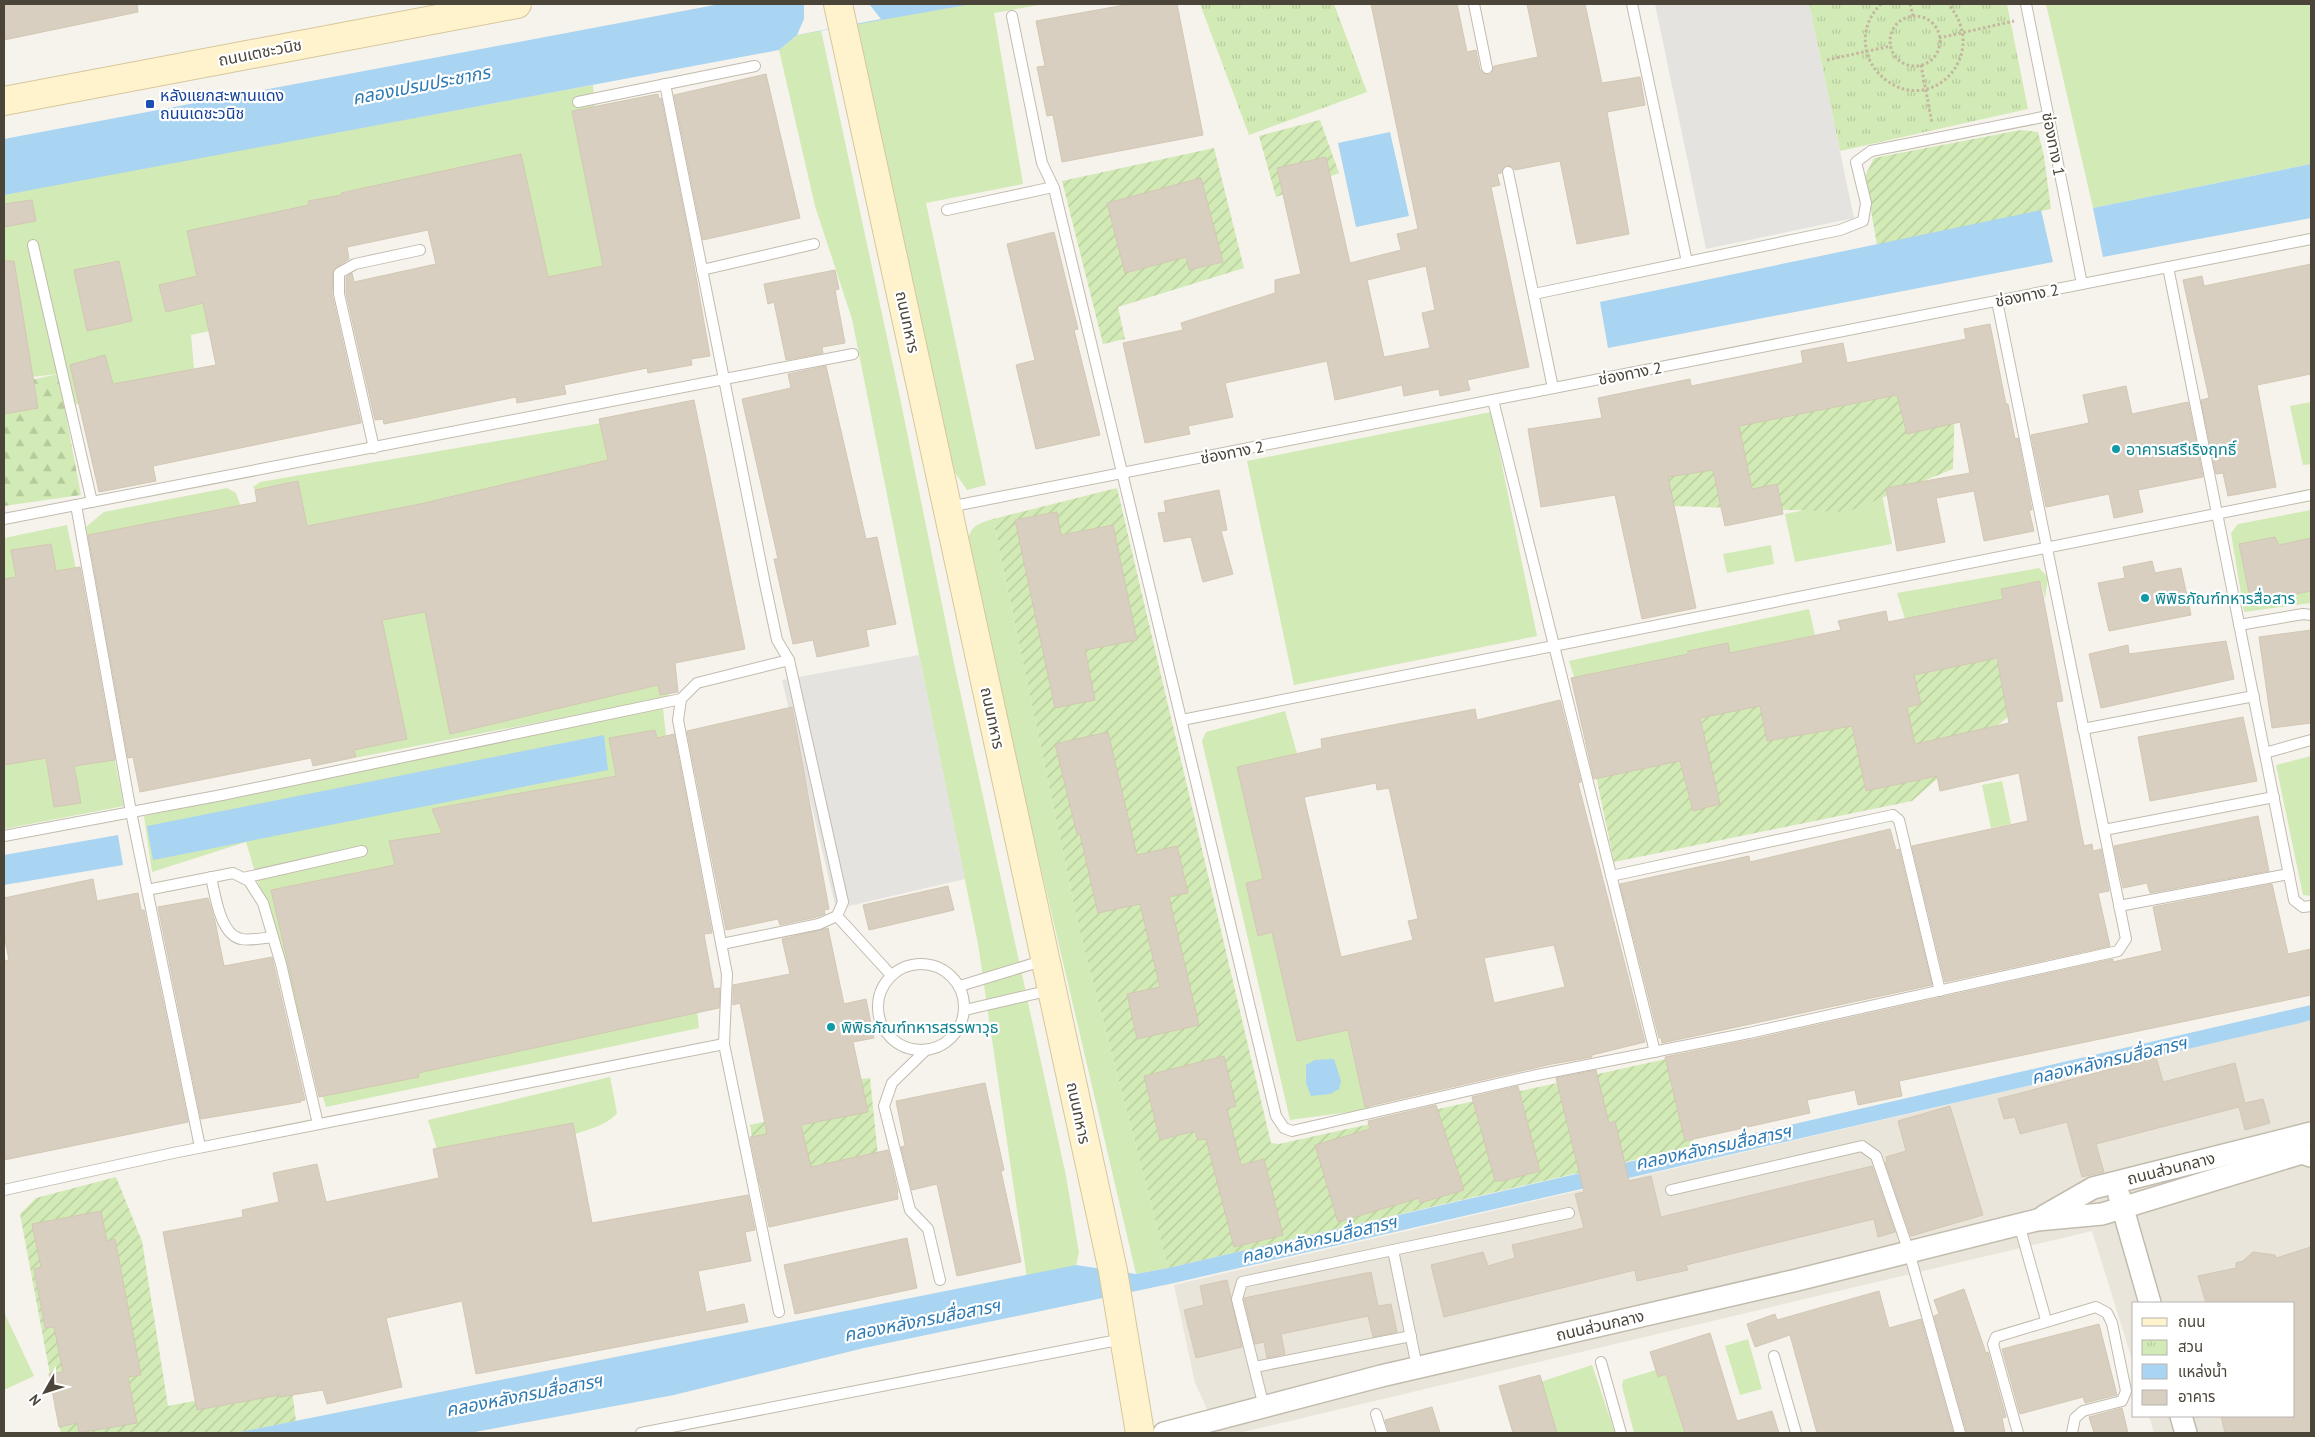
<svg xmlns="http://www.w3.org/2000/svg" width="2315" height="1437" font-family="'PT Sans','Noto Sans Thai',sans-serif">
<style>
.residential{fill:#eae5da}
.grass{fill:#d2eab5}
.forest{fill:url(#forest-firs)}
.park{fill:url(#park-tufts)}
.garden{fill:url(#garden-furrows)}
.parking{fill:#e5e3e0}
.water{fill:#a9d4f2}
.pier{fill:#f6f3ec}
.building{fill:#d8cfc1;stroke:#d3c7b4;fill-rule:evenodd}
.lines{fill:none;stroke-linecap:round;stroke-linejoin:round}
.lane-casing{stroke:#c2bbae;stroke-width:12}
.street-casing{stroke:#c2bbae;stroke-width:24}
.secondary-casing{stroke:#d6c79b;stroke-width:30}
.path{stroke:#c4b79f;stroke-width:3;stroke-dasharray:2.5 2.5;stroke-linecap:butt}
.lane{stroke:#fff;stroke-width:10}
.street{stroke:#fff;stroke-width:21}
.secondary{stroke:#fff3cd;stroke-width:28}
.transit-dot{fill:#1a4fb4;stroke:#fff;stroke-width:2}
.culture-dot{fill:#0f9aa8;stroke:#fff;stroke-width:2}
.labels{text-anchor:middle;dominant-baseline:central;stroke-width:4.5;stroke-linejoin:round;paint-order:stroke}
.street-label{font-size:16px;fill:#4b4439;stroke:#fff}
.transit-label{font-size:16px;fill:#164399;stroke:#fff;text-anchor:start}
.culture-label{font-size:16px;fill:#0d838f;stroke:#fff;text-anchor:start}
.water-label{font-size:18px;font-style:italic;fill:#2e7ab2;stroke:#fff}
</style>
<defs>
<pattern id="forest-firs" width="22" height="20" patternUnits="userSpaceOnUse" patternTransform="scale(1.25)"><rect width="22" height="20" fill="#d2eab5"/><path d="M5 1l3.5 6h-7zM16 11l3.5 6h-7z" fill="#b6ca9c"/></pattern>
<pattern id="park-tufts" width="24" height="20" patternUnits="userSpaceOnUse" patternTransform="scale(1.25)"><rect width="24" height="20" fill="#d2eab5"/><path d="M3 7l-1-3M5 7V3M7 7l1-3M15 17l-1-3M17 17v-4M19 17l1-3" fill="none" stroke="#b6ca9c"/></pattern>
<pattern id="garden-furrows" width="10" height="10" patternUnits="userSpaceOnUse" patternTransform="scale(1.25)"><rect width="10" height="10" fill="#d2eab5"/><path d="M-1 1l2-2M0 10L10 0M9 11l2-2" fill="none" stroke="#b6ca9c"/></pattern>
</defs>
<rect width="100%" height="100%" fill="#f6f3ec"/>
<polygon class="residential" points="2311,1020 2311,1433 2154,1433 2149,1416 2294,1416 2294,1303 2134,1303 2134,1366 2092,1231 1239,1433 1218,1433 1195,1383 1174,1285"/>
<g class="grass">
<polygon points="972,4 1044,4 994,13 1023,184 926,203 986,485 967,490 949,464 857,23"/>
<polygon points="2046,4 2311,4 2311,164 2093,208"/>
<polygon points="821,30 899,393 956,673 1066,1176 1079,1253 1076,1265 1027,1278 978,944 919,655 852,319 815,206 779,50 797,35"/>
<polygon points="593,85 610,283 520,288 488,176 329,202 219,329 191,335 195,379 74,405 58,374 4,380 4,193"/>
<polygon points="2311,402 2311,464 2303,465 2290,406"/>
<polygon points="1491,412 1537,636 1294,685 1247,461"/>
<polygon points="613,421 628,505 297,554 253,487 260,482"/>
<polygon points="227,488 236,493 245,518 91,551 86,527 104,512"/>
<polygon points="1882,495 1892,544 1795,562 1785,514"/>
<polygon points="2311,510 2311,603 2244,612 2231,533 2238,524"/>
<path d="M993,519l86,409 89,340 -32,6 -169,-722c2,-23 3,-26 26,-33z"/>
<polygon points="67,525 124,806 4,829 4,538"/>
<polygon points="1771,545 1774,564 1727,573 1723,554"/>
<polygon points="2039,568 2048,577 2045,599 2041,581 2002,589 2003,599 1905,619 1897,593"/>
<polygon points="463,603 664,643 669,697 313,766 370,614"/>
<polygon points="1809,609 1815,635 1577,686 1569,661"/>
<polygon points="663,708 699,1028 326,1107 246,842 152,872 144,816"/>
<polygon points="1285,711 1300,764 1247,776 1352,1020 1370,1109 1290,1120 1202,741 1206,732"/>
<polygon points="2311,756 2311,896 2303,895 2276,765"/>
<polygon points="2002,781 2011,824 1991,828 1982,785"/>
<path d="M610,1077l7,36c-19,27 -141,38 -178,43l-11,-36z"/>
<polygon points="4,1312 34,1376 4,1390"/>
<polygon points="1748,1339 1762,1389 1740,1395 1725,1346"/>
<polygon points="1592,1365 1615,1433 1549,1433 1534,1384"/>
<polygon points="1656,1370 1658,1377 1666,1374 1685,1433 1634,1433 1622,1386 1623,1380"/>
</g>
<polygon class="forest" points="58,374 81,495 4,506 4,386"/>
<g class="park">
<polygon points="1200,4 1334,4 1367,92 1249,135"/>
<polygon points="1809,4 2007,4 2028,109 1840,151"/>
</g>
<g class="garden">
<polygon points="1320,120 1339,173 1276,197 1259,136"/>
<polygon points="2021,130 2038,132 2044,156 2051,209 1877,245 1865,176 1874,158"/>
<polygon points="1214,148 1244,268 1118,307 1125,339 1103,344 1062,181"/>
<polygon points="1956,370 1953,469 1847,512 1674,506 1650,429"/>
<polygon points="1117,488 1271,1143 1279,1144 1675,1057 1694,1146 1168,1268 1079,928 993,519"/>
<polygon points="1991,651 2022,704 1912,801 1614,862 1591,752 1662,703"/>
<polygon points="870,1078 879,1165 759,1185 750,1125 806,1112 794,1087"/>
<polygon points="116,1177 142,1241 168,1406 291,1382 296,1421 235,1433 61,1433 20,1214 36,1198"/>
</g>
<g class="parking">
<polygon points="1655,4 1809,4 1854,218 1706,249"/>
<polygon points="919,655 965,879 836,909 782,680"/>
</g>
<g class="water">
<polygon points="720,4 972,4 797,35 779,50 4,195 4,139"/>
<polygon points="1390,132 1409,216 1356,227 1338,143"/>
<polygon points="2311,164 2311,218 2103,257 2093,208"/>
<polygon points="2041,210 2053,262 1608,348 1600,302"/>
<polygon points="604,735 608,770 153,860 147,826"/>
<polygon points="118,835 123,865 4,885 4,855"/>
<polygon points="2311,1005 2311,1020 2296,1024 1174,1283 864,1348 674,1395 469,1433 235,1433 1076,1265 1136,1274 1168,1268"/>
<polygon points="1334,1059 1341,1081 1339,1089 1330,1094 1311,1096 1306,1083 1306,1065 1315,1060"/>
</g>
<polygon class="pier" points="804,4 869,4 881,19 797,35 804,19"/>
<g class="building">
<polygon points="4,4 137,4 138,12 4,40"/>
<polygon points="1130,4 1177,4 1203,135 1062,162 1053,115 1047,116 1037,67 1045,66 1036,21"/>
<path d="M1371,4h86l10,48 9,-2 4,20 8,5 4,-2 2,-7 44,-9 -11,-53h58l17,79 38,-6 5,28 -38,7 22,122 -52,10 -17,-83 -45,9 -4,-4 -5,-1 -5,8 -4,1 3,11 -9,2 38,180 -62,13 3,10 -30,6 -1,-7 -35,7 -2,-11 -67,15 -8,-39 -102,22 8,34 -45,9 2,8 -45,9 -22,-100 60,-13 -2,-7 94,-30v-13l26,-6 -24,-106 49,-11 24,106 51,-13 -4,-16 21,-5zM1426,266l9,44 -13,3 8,35 -46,9 -17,-77z"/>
<polygon points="766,74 800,218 703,240 674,95"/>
<polygon points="658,94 659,99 661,98 690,243 710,356 691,359 692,365 648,373 647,368 564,385 566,394 517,403 516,397 384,424 383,419 375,420 346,293 346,277 352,273 354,282 436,264 428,230 347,247 349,259 333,270 332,294 361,423 153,466 156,481 99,492 70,365 105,355 113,384 216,365 203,303 166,312 159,285 197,276 187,231 309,205 308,201 342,195 341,193 521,154 548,277 603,266 572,111"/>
<polygon points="1201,178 1223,262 1189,270 1186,257 1125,273 1107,203"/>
<polygon points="32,200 36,221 4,227 4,204"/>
<polygon points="1054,232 1078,329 1074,330 1100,435 1036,449 1016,365 1035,360 1007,244"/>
<polygon points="4,261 14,261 38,408 4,414"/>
<polygon points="119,261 132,321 87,331 74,270"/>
<polygon points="2311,264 2311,374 2257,385 2276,487 2228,496 2223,473 2216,474 2201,400 2209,398 2183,280 2202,276 2204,286"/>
<polygon points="835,270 839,289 835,290 845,343 822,347 823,353 786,360 774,302 768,304 764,284"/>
<polygon points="1990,324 2006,404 2008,404 2015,439 2018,438 2032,510 2029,510 2034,531 1984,541 1974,491 1936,498 1945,542 1897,551 1886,488 1970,473 1960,422 1907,434 1897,395 1739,426 1752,489 1777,484 1783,514 1725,526 1713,470 1668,477 1696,608 1642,619 1615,495 1541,507 1528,429 1602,418 1598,398 1690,379 1691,386 1803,363 1801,351 1843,343 1847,363 1966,339 1964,329"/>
<polygon points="826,366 866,539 877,537 896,624 866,630 869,646 817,657 813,640 793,644 774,559 778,559 742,399 791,388 788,374"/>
<polygon points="2126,386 2132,414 2188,402 2203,477 2138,490 2143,512 2114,518 2109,494 2046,507 2031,435 2089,423 2083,395"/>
<polygon points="694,400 745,649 675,663 678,692 660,695 658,685 450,734 425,612 382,620 407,739 354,750 356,757 313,766 311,758 140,792 133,757 128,758 88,535 257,502 255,490 298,481 307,526 420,504 608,460 599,419"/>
<polygon points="1219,490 1227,530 1221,531 1233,574 1203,582 1191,537 1164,542 1158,513 1166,512 1164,501"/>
<polygon points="1057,512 1061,535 1113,525 1137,640 1085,650 1095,700 1055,708 1015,520"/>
<polygon points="2275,537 2279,545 2311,538 2311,591 2251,603 2239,544"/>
<polygon points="51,544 56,571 80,567 115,760 74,766 81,803 54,807 46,758 4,765 4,579 16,577 11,550"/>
<polygon points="2152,561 2155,573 2181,568 2191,615 2109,631 2098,583 2125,578 2123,567"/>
<path d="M2040,581l23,120 -7,1 28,144 8,-2 1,7 8,-2 8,42 -11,2 12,53 -165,36 -33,-136 116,-25 -9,-48 -79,18 -3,-15 -71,15 -14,-65 -85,15 -7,-35 -60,12 20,86 -27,7 -13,-50 -86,18 -23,-101 117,-24v-3l40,-8 2,10 111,-23 -3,-9 48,-10 2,11 115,-23 -2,-10zM1997,658l12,65 -94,21 -8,-37 14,-3 -7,-29z"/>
<polygon points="2311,630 2311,723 2272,728 2259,637"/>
<polygon points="2226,641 2234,679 2101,708 2089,654 2128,645 2129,654"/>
<path d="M1560,700l21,82 -3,1 67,259 -53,13v2l-40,7 -187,43 -17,-77 -51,11 -25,-109 -14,4 -12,-53 17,-4 -26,-112 85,-19 -1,-9 154,-30 2,11zM1376,783l1,7 12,-2 29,131 -10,2 5,19 -72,17 -37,-160zM1554,945l11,42 -71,16 -10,-45z"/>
<polygon points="792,707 829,909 824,910 825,914 817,917 780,925 778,919 726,930 687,731"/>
<polygon points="2243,717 2257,781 2150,801 2138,737"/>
<polygon points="655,730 657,738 674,734 712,933 704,934 714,989 720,988 719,1008 418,1073 419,1077 319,1097 271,890 395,865 389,841 442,833 432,809 616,776 609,738"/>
<polygon points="1108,732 1137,855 1177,846 1188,893 1169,897 1199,1025 1137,1039 1127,994 1160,987 1140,904 1098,913 1080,834 1077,834 1055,744"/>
<polygon points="2258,816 2269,871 2150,893 2147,883 2123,888 2114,846"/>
<polygon points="1890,829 1896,850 1899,849 1932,985 1662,1043 1661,1038 1659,1038 1620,884 1749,856 1750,862"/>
<polygon points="93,879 97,901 138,893 141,910 144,910 188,1122 4,1160 4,961 9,960 4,935 4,898"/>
<polygon points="2272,884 2288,954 2311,949 2311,995 1899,1081 1902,1096 1858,1105 1855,1090 1807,1100 1810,1113 1685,1141 1665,1057 1750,1040 2113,959 2113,962 2162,951 2153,907"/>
<polygon points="948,886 954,910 869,930 863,905"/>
<polygon points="208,898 215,921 224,966 272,957 305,1100 300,1101 301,1102 201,1119 158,907"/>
<polygon points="828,928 844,1004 866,999 874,1038 853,1042 868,1112 801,1125 811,1167 888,1150 898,1192 897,1193 898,1199 769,1227 750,1137 767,1134 740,1003 733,1005 733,985 790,974 782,939"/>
<polygon points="1224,1056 1236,1106 1227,1109 1241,1165 1264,1159 1283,1235 1234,1247 1206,1139 1198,1140 1195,1131 1160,1140 1144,1076"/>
<polygon points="2156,1057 2163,1082 2235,1063 2245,1103 2263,1099 2270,1123 2245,1130 2239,1107 2096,1144 2104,1172 2082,1177 2067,1122 2020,1134 2015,1117 2004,1119 1998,1099"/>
<polygon points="1596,1070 1609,1123 1615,1121 1629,1181 1651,1176 1661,1217 1872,1166 1895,1232 1878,1237 1874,1219 1686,1265 1688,1270 1637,1281 1635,1270 1444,1317 1431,1265 1483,1252 1488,1266 1515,1258 1512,1245 1584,1228 1575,1194 1584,1192 1556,1078"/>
<polygon points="985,1083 1004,1170 1001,1171 1021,1262 957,1276 937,1184 912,1190 901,1147 905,1146 896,1101"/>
<polygon points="1518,1086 1540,1171 1503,1181 1495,1181 1472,1097"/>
<polygon points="1436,1105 1464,1190 1420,1203 1419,1198 1338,1222 1315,1145 1370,1129 1368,1121"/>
<polygon points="1950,1106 1983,1215 1911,1236 1885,1162 1887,1162 1886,1157 1906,1151 1898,1121"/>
<polygon points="573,1123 592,1223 748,1195 755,1230 745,1232 751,1261 698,1271 706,1312 744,1304 748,1322 476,1374 462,1301 386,1318 402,1387 327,1404 323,1390 280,1397 280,1395 197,1410 163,1232 243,1217 242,1210 279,1202 273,1173 317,1164 326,1202 439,1178 433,1149"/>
<polygon points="101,1211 107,1241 115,1239 141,1375 128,1377 137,1423 79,1433 77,1423 59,1427 49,1374 63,1372 54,1327 45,1328 34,1269 41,1267 32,1224"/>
<polygon points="907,1238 917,1288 795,1314 784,1265"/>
<polygon points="2311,1247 2311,1433 2225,1433 2221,1416 2294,1416 2294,1303 2206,1303 2198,1276 2236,1268 2236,1263 2243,1261 2253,1252 2275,1255 2276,1258"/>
<polygon points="1371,1272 1378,1306 1391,1304 1397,1332 1373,1337 1368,1316 1281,1334 1285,1354 1267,1358 1264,1342 1255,1344 1244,1298"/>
<polygon points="1227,1280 1242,1347 1196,1358 1184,1310 1204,1305 1200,1286"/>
<polygon points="1964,1289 1986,1353 1988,1352 2006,1417 2002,1418 2005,1433 1967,1433 1934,1316 1939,1314 1934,1300"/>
<polygon points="1879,1291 1889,1328 1921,1319 1953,1433 1817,1433 1790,1335 1755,1347 1747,1324 1775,1314 1777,1320"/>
<polygon points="2099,1324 2117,1395 2085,1403 2083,1397 2020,1414 2002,1349"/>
<polygon points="1710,1333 1737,1421 1772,1411 1779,1433 1685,1433 1666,1374 1658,1377 1650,1352"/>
<polygon points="1540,1375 1557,1433 1513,1433 1499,1386"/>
<polygon points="1432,1407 1440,1433 1389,1433 1385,1420"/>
<polygon points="2122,1408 2128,1433 2094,1433 2089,1417"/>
</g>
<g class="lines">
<defs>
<g id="lane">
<polyline points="1474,4 1487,68"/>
<polyline points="1632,4 1687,262"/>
<polyline points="2026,4 2082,284"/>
<polyline points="1012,16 1042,163 1054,188 1276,1116 1284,1128 1292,1131 1532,1076 1749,1033 2118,951 2126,939 1997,301"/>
<polyline points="665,84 765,584 777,640 789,660 843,902 837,916 819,924 722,944"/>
<polyline points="578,102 755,66"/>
<polyline points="1508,172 1553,388"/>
<polyline points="947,210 1053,187"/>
<polyline points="33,245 92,502"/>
<polyline points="2168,267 2294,900 2303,907 2311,906"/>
<polyline points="702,270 814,244"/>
<polyline points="1534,294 1840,230 1863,221 1866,203 1856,162 1871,151 2048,116"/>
<polyline points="1493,400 1655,1052"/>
<polyline points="374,448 339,294 339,273 355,264 420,250"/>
<polyline points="76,505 131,812 200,1147"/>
<polyline points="949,507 2311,239"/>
<polyline points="4,519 853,354"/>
<polyline points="2239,625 2303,614 2311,615"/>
<polyline points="1182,720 2311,495"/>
<polyline points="2083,729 2254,696"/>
<polyline points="2265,753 2311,740"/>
<polyline points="2104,830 2274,797"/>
<polyline points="4,836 222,795 681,699"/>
<polyline points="1611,876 1893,815 1899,820 1940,991"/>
<path d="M211,877c4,17 9,58 30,62 9,2 22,-1 32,-2"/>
<polyline points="243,878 362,851"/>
<polyline points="147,890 233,873 249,881 263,903 281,964 318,1124"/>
<polyline points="2119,906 2289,874"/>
<polyline points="837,916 891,975"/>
<circle cx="921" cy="1007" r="43"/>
<polyline points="960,986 1045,960"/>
<polyline points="965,1010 1051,990"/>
<polyline points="724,1044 727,974 678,720 681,699 697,683 789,660"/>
<polyline points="925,1051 892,1083 884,1106 910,1210 928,1229 940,1280"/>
<polyline points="4,1190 173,1153 724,1044 779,1312"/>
<polyline points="1671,1190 1862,1146 1876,1156 1909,1252 1960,1433"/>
<polyline points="2019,1224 2046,1320"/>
<polyline points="1393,1250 1569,1213"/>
<polyline points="1774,1356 1796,1433"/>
<polyline points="1601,1362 1621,1433"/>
<polyline points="1255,1367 1411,1336"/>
<polyline points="1264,1407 1237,1299 1242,1282 1393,1250 1417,1367"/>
<polyline points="1376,1414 1382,1433"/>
<polyline points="641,1433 1123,1339"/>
<polyline points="2018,1433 1993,1344 1996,1337 2096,1307 2107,1313 2112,1323 2126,1391 2122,1401 2083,1411 2075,1418 2072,1433"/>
</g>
<g id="street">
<polyline points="2119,1195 2150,1303"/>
<polyline points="2044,1216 2093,1188 2311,1133"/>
<polyline points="2181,1416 2186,1433"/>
<polyline points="1164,1433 1381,1376 1797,1280 2037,1220 2102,1214 2302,1153 2311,1156"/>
</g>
<g id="secondary">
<polyline points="838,4 1113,1271 1140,1433"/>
<polyline points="4,101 517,4"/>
</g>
</defs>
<use href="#lane" class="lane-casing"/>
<use href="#street" class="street-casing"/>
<use href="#secondary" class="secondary-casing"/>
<g class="path">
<path d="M1881,4c-13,13 -19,30 -14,49 3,11 10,20 19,27 47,36 105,-27 62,-76"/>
<polyline points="1910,4 1913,16"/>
<circle cx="1915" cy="41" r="25"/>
<polyline points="1939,38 2014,21"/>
<polyline points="1827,60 1891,46"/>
<polyline points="1921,65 1932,123"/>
</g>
<use href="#lane" class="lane"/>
<use href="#street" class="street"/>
<use href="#secondary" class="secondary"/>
</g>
<rect class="transit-dot" x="145" y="99" width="10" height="10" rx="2.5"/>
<g class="culture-dot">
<circle cx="2116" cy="449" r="5"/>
<circle cx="2145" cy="598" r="5"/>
<circle cx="831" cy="1027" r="5"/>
</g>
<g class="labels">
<g class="street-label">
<text transform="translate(260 52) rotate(-11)">ถนนเตชะวนิช</text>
<text transform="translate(2054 144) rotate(79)">ช่องทาง 1</text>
<text transform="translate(2027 295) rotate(-11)">ช่องทาง 2</text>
<text transform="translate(908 322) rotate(78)">ถนนทหาร</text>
<text transform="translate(1630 373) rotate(-11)">ช่องทาง 2</text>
<text transform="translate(1232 452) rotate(-11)">ช่องทาง 2</text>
<text transform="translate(993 718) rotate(78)">ถนนทหาร</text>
<text transform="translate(1079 1113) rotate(78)">ถนนทหาร</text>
<text transform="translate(2171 1168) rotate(-14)">ถนนส่วนกลาง</text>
<text transform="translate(1600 1325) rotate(-13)">ถนนส่วนกลาง</text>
</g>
<g class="transit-label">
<text x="160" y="95">หลังแยกสะพานแดง<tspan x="160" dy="18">ถนนเดชะวนิช</tspan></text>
</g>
<g class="culture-label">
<text x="2126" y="449">อาคารเสรีเริงฤทธิ์</text>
<text x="2155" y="598">พิพิธภัณฑ์ทหารสื่อสาร</text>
<text x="841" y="1027">พิพิธภัณฑ์ทหารสรรพาวุธ</text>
</g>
<g class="water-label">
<text transform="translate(421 85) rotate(-11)">คลองเปรมประชากร</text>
<text transform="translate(2109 1060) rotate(-13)">คลองหลังกรมสื่อสารฯ</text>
<text transform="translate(1713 1147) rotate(-12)">คลองหลังกรมสื่อสารฯ</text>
<text transform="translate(1319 1239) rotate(-13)">คลองหลังกรมสื่อสารฯ</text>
<text transform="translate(922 1320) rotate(-11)">คลองหลังกรมสื่อสารฯ</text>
<text transform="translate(524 1395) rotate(-11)">คลองหลังกรมสื่อสารฯ</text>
</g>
</g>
<rect width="2315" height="1437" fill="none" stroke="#4b4439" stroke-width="10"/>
<rect x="2132" y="1302" width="162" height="115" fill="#ffffff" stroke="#b7b4b0"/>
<rect x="2142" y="1318" width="25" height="8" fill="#fff3cd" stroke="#b7b4b0"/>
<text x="2178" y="1327" font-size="15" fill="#4b4439">ถนน</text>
<rect x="2142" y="1340" width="25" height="15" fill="url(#park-tufts)" stroke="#b7b4b0"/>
<text x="2178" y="1352" font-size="15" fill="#4b4439">สวน</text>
<rect x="2142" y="1364" width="25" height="15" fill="#a9d4f2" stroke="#b7b4b0"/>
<text x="2178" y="1377" font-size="15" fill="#4b4439">แหล่งน้ำ</text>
<rect x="2142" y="1390" width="25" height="15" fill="#d8cfc1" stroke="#b7b4b0"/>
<text x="2178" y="1402" font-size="15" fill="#4b4439">อาคาร</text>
<g transform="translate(45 1392) rotate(231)" stroke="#ffffff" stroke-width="4" paint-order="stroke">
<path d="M0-4L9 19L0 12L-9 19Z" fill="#4b4439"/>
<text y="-8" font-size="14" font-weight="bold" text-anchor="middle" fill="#4b4439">N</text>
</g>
</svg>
